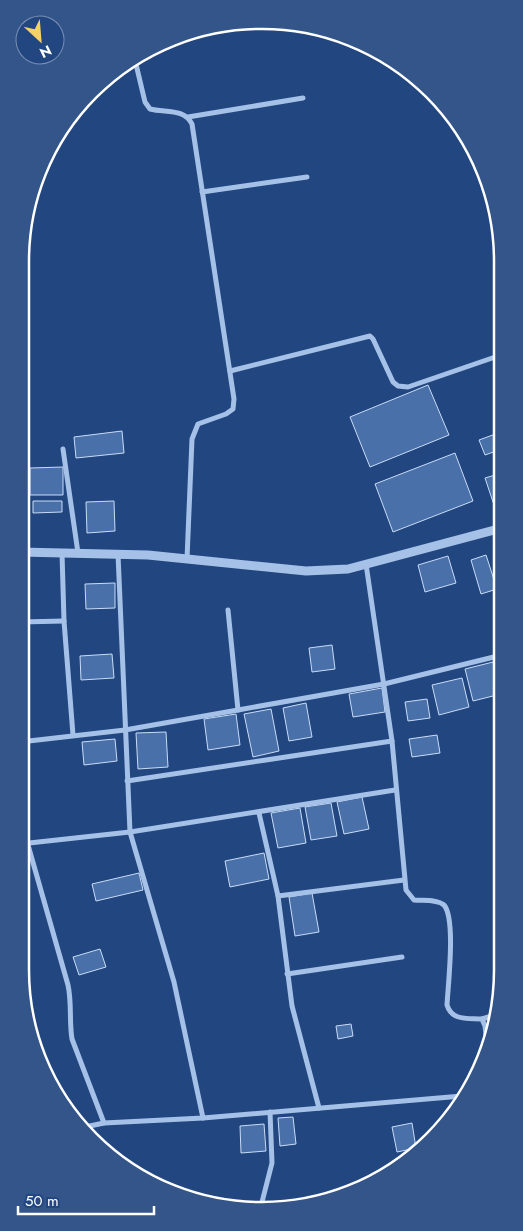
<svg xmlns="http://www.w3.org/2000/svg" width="523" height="1231" font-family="Jost,sans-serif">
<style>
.building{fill:#4970a9;stroke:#c9dcf6}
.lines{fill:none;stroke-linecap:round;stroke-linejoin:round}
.minor{stroke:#a6c1e7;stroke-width:5}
.tertiary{stroke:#a6c1e7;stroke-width:9}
.rim{fill:none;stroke:#fff;stroke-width:2.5}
</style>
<rect width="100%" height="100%" fill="#214680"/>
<g class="building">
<polygon points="428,385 449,435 370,467 350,417"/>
<polygon points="122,431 124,453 76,458 74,437"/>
<polygon points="501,432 502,449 485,455 479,440"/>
<polygon points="455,453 473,501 393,532 375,484"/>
<polygon points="63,467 63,495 30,495 30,468"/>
<polygon points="502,473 502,502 494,505 485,478"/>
<polygon points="33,501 62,501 62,512 33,513"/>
<polygon points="114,501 115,531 87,533 86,502"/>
<polygon points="486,555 497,589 481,594 471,560"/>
<polygon points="448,556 456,583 425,592 418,565"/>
<polygon points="115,583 115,608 86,609 85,584"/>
<polygon points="332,645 335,669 312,672 309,648"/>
<polygon points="112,654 114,678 81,680 80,656"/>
<polygon points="493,662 501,694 473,701 465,669"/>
<polygon points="462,678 469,707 439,715 432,685"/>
<polygon points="382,688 385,712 353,717 349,694"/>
<polygon points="427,699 430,718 408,721 405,702"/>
<polygon points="306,703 312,737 289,741 283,708"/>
<polygon points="271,709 279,751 253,757 244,714"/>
<polygon points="236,714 240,745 208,750 204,719"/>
<polygon points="166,732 168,767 138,769 136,733"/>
<polygon points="437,735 440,753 412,757 409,739"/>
<polygon points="115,739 117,761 84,765 82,742"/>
<polygon points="362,797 369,829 344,834 337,802"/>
<polygon points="331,803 337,836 311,840 305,807"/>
<polygon points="300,808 306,843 278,848 271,813"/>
<polygon points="264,853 269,879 230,887 225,861"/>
<polygon points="139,873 143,890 96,901 92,884"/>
<polygon points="312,893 319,932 295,936 289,897"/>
<polygon points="100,949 106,967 79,975 73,957"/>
<polygon points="351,1024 353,1036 338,1039 336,1026"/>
<polygon points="293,1117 296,1144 280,1146 278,1118"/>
<polygon points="412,1123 416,1148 397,1152 392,1127"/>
<polygon points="264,1124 266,1151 241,1153 240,1126"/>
</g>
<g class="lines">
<g class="minor">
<path d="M135,60l10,42 5,7c16,4 34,-1 42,15l42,275 -1,10 -7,5 -28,10 -6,15 -5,120"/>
<polyline points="188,117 303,98"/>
<polyline points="202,192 307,177"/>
<polyline points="230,371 370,336 373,339 393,382 398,386 408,387 501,355"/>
<polyline points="63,449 78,553"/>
<polyline points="62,553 64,621 73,735"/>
<polyline points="118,554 130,832 174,982 203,1118"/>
<path d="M366,564l26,177 14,149 8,10c9,1 23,-1 30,5 12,14 4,80 3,100 5,16 20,13 35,14l3,7 3,26"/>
<polyline points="228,610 238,710"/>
<polyline points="20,622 64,621"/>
<polyline points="20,742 125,730 238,710 384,684 502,655"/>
<polyline points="127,781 392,741"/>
<polyline points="259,813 278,896 292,1006 319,1108"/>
<path d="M20,817l48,168c4,18 1,36 4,54l32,84"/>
<polyline points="20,844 130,832 395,790"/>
<polyline points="278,896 404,880"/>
<polyline points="287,974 402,957"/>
<polyline points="482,1019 495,1015"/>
<polyline points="80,1128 104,1123 203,1118 462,1096"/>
<polyline points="261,1206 272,1163 270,1112"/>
</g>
<polyline class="tertiary" points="20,552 148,555 306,571 348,569 502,528"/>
</g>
<path d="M0 0H523V1231H0ZM261 29H262A232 232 0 0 1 494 261V970A232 232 0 0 1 262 1202H261A232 232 0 0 1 29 970V261A232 232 0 0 1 261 29Z" fill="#33558a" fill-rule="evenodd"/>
<path class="rim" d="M261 29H262A232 232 0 0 1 494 261V970A232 232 0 0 1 262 1202H261A232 232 0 0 1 29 970V261A232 232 0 0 1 261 29Z"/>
<g transform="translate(40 40) rotate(154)"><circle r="24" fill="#214680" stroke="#7a90b3"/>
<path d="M0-4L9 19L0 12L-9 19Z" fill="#f4d267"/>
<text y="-8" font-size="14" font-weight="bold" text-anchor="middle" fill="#ffffff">N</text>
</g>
<path d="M18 1206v8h136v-8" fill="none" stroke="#ffffff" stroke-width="2.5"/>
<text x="25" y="1206" font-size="15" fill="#ffffff" stroke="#214680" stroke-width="4" paint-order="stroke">50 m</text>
</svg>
